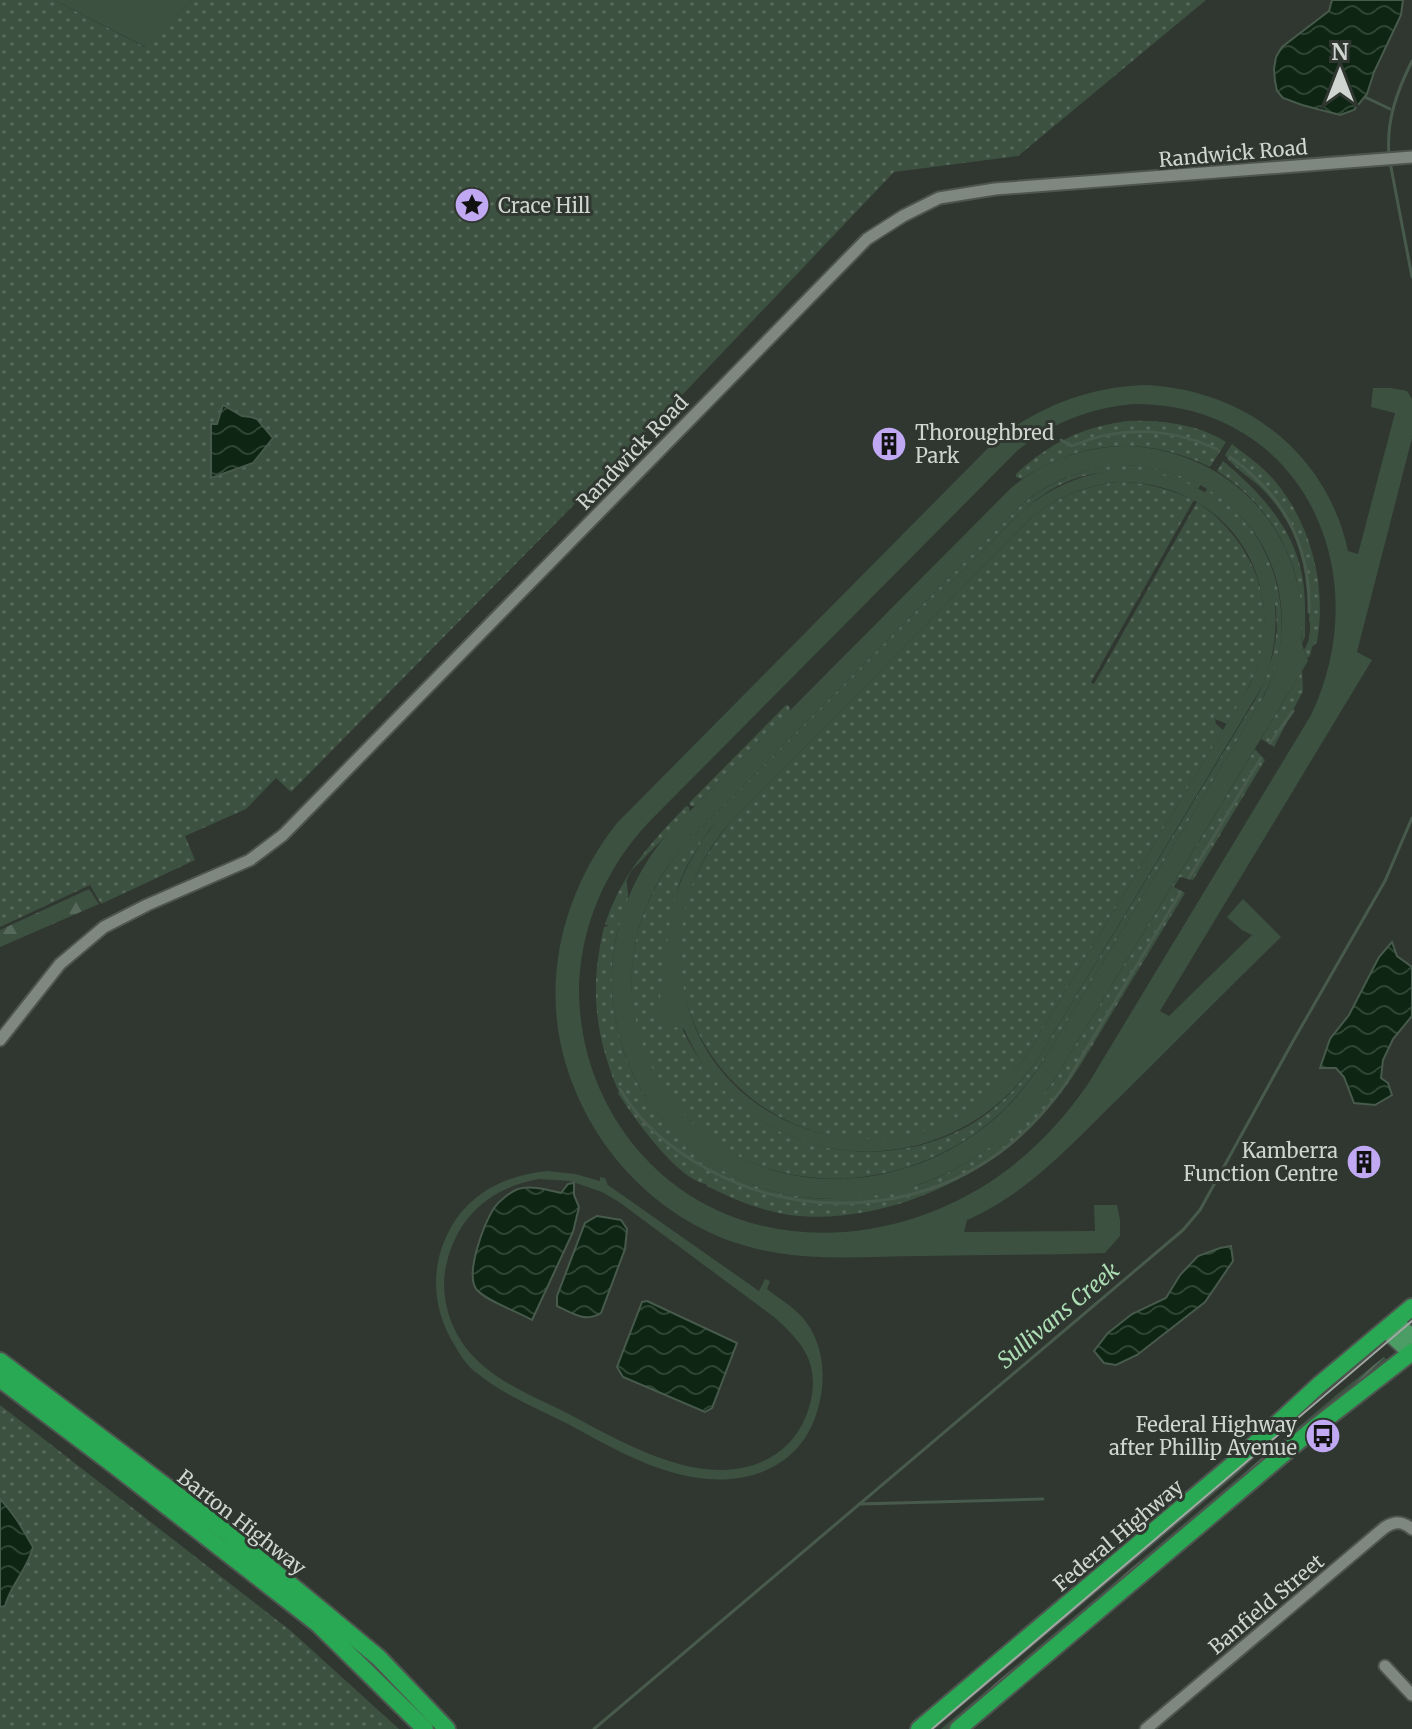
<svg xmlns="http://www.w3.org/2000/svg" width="1412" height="1729" font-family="Merriweather,serif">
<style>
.grass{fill:url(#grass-dots)}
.forest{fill:url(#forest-firs)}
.park{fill:#3c5140;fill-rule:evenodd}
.garden{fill:url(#garden-furrows)}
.water{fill:url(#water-waves);stroke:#485a4b;stroke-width:2}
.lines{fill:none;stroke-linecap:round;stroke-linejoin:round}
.stream{stroke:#485a4b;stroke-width:3}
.minor-casing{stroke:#4e5550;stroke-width:15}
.major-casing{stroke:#4e5550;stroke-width:18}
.highway-casing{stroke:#4e5550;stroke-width:20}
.minor{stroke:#7f8880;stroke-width:11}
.major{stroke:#4c9c66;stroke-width:14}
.highway{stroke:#2aa954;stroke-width:16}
.tram{stroke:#a2a8a3;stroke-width:2}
.labels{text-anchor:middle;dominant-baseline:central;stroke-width:6;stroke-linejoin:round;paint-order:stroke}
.street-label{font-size:20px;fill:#d0d5d1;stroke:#2f3730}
.poi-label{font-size:20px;fill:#d0d5d1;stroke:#2f3730;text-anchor:start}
.water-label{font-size:22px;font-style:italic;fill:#acddb4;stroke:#2f3730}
</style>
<defs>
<pattern id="grass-dots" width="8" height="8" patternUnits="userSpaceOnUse" patternTransform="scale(2)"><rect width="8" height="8" fill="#3c5140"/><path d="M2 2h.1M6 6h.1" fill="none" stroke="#57695b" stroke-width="1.8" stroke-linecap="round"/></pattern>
<pattern id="forest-firs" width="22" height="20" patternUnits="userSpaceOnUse" patternTransform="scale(2)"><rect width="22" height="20" fill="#3c5140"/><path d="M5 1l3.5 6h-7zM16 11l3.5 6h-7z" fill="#57695b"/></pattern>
<pattern id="garden-furrows" width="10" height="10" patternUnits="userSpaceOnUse" patternTransform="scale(2)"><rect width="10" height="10" fill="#3c5140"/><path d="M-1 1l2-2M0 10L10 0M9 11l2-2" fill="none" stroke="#57695b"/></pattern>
<pattern id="water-waves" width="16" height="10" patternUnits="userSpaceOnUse" patternTransform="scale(2)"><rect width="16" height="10" fill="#0d2512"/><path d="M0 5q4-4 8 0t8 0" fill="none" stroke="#2f4433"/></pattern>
</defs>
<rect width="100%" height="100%" fill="#2f3730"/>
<g class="grass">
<polygon points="0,0 54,0 145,47 191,0 1206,0 1018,156 894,172 685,392 291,792 276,778 246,809 185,836 195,860 101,904 90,885 0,927"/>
<path d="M1128,421c32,-1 70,3 98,21l-16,25c-64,-32 -129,-27 -188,12l-6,-2v-3c34,-31 65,-47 112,-53z"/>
<path d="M1232,444c14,11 30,22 42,36 37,43 53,106 43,162l-5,5 -2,9 -3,2 -3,-8c8,-13 6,-21 5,-36 -3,-48 -9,-84 -43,-121 -12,-14 -31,-23 -41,-38z"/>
<path d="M1223,461c36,30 70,66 79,114 4,20 3,42 3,62l-3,6c-2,-15 0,-29 -2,-44 -6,-53 -38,-100 -83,-128z"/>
<path d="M1113,465c32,-1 59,6 88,19l-3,5c-14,-7 -26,-10 -41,-13 -59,-12 -100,1 -142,42l-305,311c-12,18 -26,38 -32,59 -3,15 0,50 1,67 0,20 -2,41 0,61 4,24 28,54 44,72 62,70 171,83 250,35 29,-18 50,-41 68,-69l214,-354 8,-15 10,-31 4,-24 -1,-23 -33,-80 -17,-18 -21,-16 2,-5c60,36 87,111 69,177 -3,12 -9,23 -14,34l-219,362c-15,22 -31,43 -52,60 -87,74 -228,82 -308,-7 -28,-31 -47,-72 -51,-114 -4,-57 14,-109 50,-152l339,-343c29,-23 56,-34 92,-40z"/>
<path d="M1118,482c28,0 51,7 76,18l-103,182 3,2 103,-182c51,34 80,95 63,155 -6,25 -20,45 -33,67l-12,-5 1,5 7,6 -195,323c-26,38 -61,66 -105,79 -140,41 -276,-87 -237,-230 9,-30 24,-55 44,-79l300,-304c26,-22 54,-33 88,-37z"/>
<polygon points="1302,671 1303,691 1274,747 1261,739"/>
<polygon points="786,705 789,706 790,711 695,806 691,806 689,803"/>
<path d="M1255,749l10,11 -72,120 -13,-3 -6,10 11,6c-25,42 -51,83 -76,125 -19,31 -37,64 -61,91 -58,67 -160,114 -249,107 -32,-3 -63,-15 -92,-30l-1,-2c-29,-5 -72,-66 -88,-91l1,-3 -2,-2c-23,-57 -27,-102 -13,-161l4,-1 -3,-2c18,-52 44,-79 81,-118l3,1 1,5 -58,58c-10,16 -3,13 -4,28 -1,12 -8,24 -11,35 -11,48 -4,99 17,143 32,64 94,111 165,120 8,1 17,3 24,3 16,0 33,-5 49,-7 14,-2 28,-3 42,-6 22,-6 46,-19 66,-32 23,-15 57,-50 73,-72z"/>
<polygon points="0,1405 291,1631 399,1729 0,1729"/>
</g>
<polygon class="forest" points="89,889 99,904 0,947 0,930"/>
<g class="park">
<polygon points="54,0 191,0 146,47"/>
<path d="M1148,385c98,6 179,68 200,166l10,3 37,-141 -24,-6 2,-19h18l16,3 5,8v39l-55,214 15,8 -212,351 9,5 83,-81 -10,-5 -15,-13 16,-18 38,38c-53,52 -105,104 -157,156 -48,46 -94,100 -157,127l-3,12 131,-1 -1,-26h23l3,15v16l-15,17c-61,2 -122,2 -182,3 -48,0 -98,5 -145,-3 -107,-16 -191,-100 -216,-203 -19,-80 5,-164 55,-227l380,-384c45,-34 95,-53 151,-54zM1133,404c169,-1 246,168 178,311l-223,369c-27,39 -59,72 -98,98 -111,72 -263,73 -353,-33 -37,-44 -57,-99 -58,-156 0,-64 26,-124 69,-170l369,-372c34,-28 73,-43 116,-47z"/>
<path d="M1127,446c81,3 151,56 170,136 3,12 5,24 5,37 0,8 -2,16 0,24 1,6 4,12 6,18l-255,421c-21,28 -44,53 -73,72 -103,69 -246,61 -323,-41 -30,-39 -46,-88 -45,-137 1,-53 22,-104 57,-144l342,-344c34,-28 72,-41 116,-42zM1124,465c121,5 192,118 141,229l-222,367c-14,22 -31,43 -51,60 -94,79 -241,82 -319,-20 -28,-36 -44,-84 -41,-130 3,-49 22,-94 57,-130l332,-336c30,-25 64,-38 103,-40z"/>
<path d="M1110,471c122,-8 197,102 153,214l-222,369c-88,139 -291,128 -357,-25l-29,-6c9,-36 10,-75 17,-112 8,-37 27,-71 53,-99l298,-302c26,-21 53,-34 87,-39zM1118,482c111,-1 177,103 132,203l-222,368c-111,161 -360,81 -347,-115 3,-43 20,-83 49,-115l300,-304c26,-22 55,-34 88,-37z"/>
<path d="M547,1171l28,3 25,7v-4l5,1 3,7 151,106 6,-12 5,2 -3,8c10,8 20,14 29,22 28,25 32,67 21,101 -19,62 -81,77 -139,62 -39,-10 -75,-31 -110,-50 -30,-15 -64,-29 -90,-50 -10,-7 -17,-17 -23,-28 -22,-35 -26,-77 -6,-115 20,-38 57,-56 98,-60zM539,1179l31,2 32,11 17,10 155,115c27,24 45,44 37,83 -5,22 -16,41 -35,54 -64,43 -152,-11 -209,-41 -36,-18 -76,-33 -101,-65 -18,-24 -27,-56 -19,-86 11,-46 45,-75 92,-83z"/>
</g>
<polygon class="garden" points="1384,1357 1388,1361 1300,1432 948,1729 941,1729 1341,1391"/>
<g class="water">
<polygon points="1332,0 1403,0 1401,15 1374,72 1367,94 1354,110 1340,115 1302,105 1283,98 1277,91 1275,81 1274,69 1276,57 1282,47 1329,11"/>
<polygon points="223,405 242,416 251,417 257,419 273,438 253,463 211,478 211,424 217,424"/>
<polygon points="1392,942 1397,956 1412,967 1412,1016 1393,1039 1383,1060 1381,1078 1388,1083 1392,1095 1375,1105 1354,1103 1344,1077 1336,1068 1320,1068 1330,1039 1349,1015 1379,957"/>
<path d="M574,1183v12l5,12 -6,25 -41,88c-15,-9 -44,-18 -55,-30 -13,-15 7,-66 17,-82 5,-7 16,-16 24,-19 14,-4 30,1 43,4l7,-9z"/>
<path d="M597,1216l24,4 6,9 -2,20 -24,64c-16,10 -29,0 -44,-7v-10l28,-73z"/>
<polygon points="1231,1246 1233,1261 1205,1302 1137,1355 1116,1365 1104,1363 1094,1351 1108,1333 1132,1314 1166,1298 1180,1275 1198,1256 1220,1248"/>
<polygon points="647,1301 737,1343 712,1408 705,1412 623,1377 617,1367 642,1302"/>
<path d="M0,1499c14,14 23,31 33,48 -5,22 -23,38 -28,59l-5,1z"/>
</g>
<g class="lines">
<g class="stream">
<polyline points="1365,97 1390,109"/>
<path d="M1389,155c-3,-34 8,-64 23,-94"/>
<polyline points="1390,162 1412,277"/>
<path d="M1061,440l11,6c48,-21 98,-18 145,3"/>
<path d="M1230,457c54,38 81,89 79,155"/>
<polyline points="1270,743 1293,711"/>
<polyline points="1189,878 1261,758"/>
<path d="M620,1089c20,35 54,62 89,81 91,49 206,44 290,-17 26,-19 48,-43 67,-70l115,-191"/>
<polyline points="859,1504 1043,1499"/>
<polyline points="594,1729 1183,1230 1200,1210 1292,1043 1385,881 1412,818"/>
</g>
<defs>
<g id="minor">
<polyline points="0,1040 60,964 104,927 147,905 250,860 283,835 867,239 903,216 939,198 995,189 1412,157"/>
<polyline points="1385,1666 1412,1695"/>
<path d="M1146,1729l238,-201c11,-7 18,-7 28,1"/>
</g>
<g id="major">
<polyline points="1396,1321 1412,1337"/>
<polyline points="1385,1330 1412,1355"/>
</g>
<g id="highway">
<polyline points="0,1361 226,1532 325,1613 379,1658 447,1729"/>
<polyline points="0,1379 114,1465 318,1624 425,1729"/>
<polyline points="919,1729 1232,1465 1319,1385 1412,1307"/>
<polyline points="958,1729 1313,1429 1412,1352"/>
</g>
</defs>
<use href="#minor" class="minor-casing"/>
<use href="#major" class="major-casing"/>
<use href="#highway" class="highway-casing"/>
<use href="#minor" class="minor"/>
<use href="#major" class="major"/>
<use href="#highway" class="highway"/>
<polyline class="tram" points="932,1729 1412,1321"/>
</g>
<defs>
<symbol id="sight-disc" viewBox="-11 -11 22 22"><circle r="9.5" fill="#c1a8f3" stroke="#2f3730"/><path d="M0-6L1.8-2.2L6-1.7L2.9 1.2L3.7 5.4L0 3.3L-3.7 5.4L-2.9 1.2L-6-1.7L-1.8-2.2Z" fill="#111"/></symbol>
<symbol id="building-disc" viewBox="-11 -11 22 22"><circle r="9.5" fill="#c1a8f3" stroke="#2f3730"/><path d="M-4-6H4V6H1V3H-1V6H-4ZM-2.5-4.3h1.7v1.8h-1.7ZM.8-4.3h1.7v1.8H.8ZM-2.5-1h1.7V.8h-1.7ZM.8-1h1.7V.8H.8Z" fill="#111"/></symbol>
<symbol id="bus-disc" viewBox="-11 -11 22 22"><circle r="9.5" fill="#c1a8f3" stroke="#2f3730"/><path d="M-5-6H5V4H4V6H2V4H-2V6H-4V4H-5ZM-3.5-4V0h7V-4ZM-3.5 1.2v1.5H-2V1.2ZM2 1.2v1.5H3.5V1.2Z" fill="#111"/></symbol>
</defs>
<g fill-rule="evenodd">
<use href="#sight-disc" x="452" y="185" width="40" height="40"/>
<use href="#building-disc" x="869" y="424" width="40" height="40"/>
<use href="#building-disc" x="1344" y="1142" width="40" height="40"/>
<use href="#bus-disc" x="1303" y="1416" width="40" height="40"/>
</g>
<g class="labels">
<g class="street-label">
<text transform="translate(1233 153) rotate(-5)">Randwick Road</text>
<text transform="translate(632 452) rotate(-46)">Randwick Road</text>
<text transform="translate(242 1522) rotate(38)">Barton Highway</text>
<text transform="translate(1118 1535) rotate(-40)">Federal Highway</text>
<text transform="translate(1266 1604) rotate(-40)">Banfield Street</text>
</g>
<g class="poi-label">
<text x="498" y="205">Crace Hill</text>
<text x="915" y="432">Thoroughbred<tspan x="915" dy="23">Park</tspan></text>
<text x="1338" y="1150" text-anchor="end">Kamberra<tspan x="1338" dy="23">Function Centre</tspan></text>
<text x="1297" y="1424" text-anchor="end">Federal Highway<tspan x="1297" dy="23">after Phillip Avenue</tspan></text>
</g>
<g class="water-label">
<text transform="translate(1058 1315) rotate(-40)">Sullivans Creek</text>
</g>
</g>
<g transform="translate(1340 72)" stroke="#2f3730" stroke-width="6" paint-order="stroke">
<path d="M0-6L14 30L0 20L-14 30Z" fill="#d0d5d1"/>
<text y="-12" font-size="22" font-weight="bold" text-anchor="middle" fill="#d0d5d1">N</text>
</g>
</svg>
